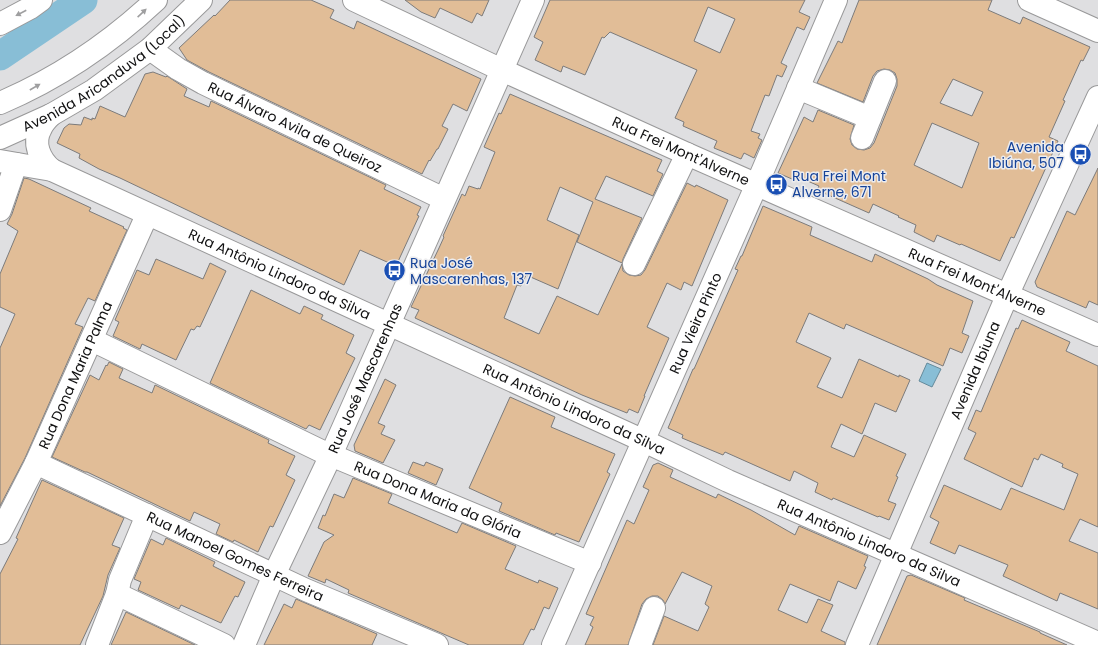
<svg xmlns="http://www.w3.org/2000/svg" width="1098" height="645" font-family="Poppins,sans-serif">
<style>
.water{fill:#88bed6;stroke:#648a9b}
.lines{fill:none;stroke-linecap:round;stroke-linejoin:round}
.river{stroke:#88bed6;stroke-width:29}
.building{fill:#e1bd97;stroke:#7c7b7b;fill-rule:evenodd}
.minor-casing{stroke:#99999a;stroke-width:24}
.major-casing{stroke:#99999a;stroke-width:24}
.highway-casing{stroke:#99999a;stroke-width:24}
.minor{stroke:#fff;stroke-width:22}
.major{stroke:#fff;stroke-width:22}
.highway{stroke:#fff;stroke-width:22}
.oneway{fill:#9f9fa0}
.labels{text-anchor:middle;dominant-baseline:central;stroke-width:3;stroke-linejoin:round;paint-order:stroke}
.street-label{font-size:14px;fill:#101011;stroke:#ececee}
.transit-label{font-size:14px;fill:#164399;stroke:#ececee;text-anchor:start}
</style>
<rect width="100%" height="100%" fill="#dfdfe1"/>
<polygon class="water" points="927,363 941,369 932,387 919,381"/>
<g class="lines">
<polyline class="river" points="0,56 83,0"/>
</g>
<g class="building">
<polygon points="230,0 311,0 334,10 330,18 354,29 357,21 481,79 467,111 453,104 442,126 448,129 438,149 437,149 430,161 429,160 422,174 209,72 187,60 179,48 214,15 215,16"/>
<polygon points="405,0 489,0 482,16 477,13 472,23 440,8 435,18 421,12"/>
<path d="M550,0h255l-6,12 11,5 -6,13 -7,-3 -16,36 6,3 -5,11 -5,-2 -8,21 -4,-1 -9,23 -5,13 9,3 -2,4 4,2 -8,18 -10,-5 -3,6 -27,-11 3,-7 -34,-15 1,-4 -9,-4 22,-48 -87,-38 -6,6 -2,-1 -17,38 -22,-9 -2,6 -26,-12 8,-18 -9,-5zM708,7l27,12 -15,34 -26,-12z"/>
<path d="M859,0h133l-4,10 32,14 3,-7 67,30 -7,14 -2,-1 -18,40 2,1 -16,36 9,4 -10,22 -34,75 -3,-1 -11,24 -39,-17 -1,1 -23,-10 -3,7 -20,-10 2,-7 -18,-8 1,-1 -26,-12 -4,9 -52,-23 2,-4 -25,-11 -2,4 -14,-6 26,-56 9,5 5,-12 36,15 -4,14 2,6 5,4 7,1 6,-2 4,-5 23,-57v-7l-2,-6 -5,-3 -6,-1 -7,2 -4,5 -10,26 -46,-19 21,-42 4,2zM953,79l30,13 -11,24 -32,-13zM932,123l47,20 -17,45 -48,-23z"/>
<polygon points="153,72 166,77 167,76 187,89 184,96 209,107 211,101 386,185 384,189 421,207 417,215 419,216 396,266 360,250 344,285 120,178 99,169 79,158 80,154 57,143 64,128 69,124 81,125 84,117 92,120 92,118 95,119 100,106 125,117 145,74"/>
<polygon points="510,94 662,160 657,171 663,174 653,196 606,176 595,199 642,218 623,259 622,263 577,242 593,202 560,187 547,220 579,235 558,289 526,275 521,286 517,285 504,318 539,334 557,296 598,315 622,264 623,271 629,275 635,276 641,275 645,270 687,183 695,187 696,185 728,200 692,286 684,282 681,290 667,283 647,327 669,338 644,396 645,396 638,413 629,409 627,413 582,395 415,318 419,310 411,307 439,248 444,237 443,236 462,194 465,196 469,186 478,189 478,188 480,189 495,152 484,147 499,113 501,114"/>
<polygon points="1098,168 1098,305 1089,301 1086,308 1037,287 1035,282 1067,211 1075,215"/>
<polygon points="24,178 29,179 91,208 89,211 124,227 123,228 127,230 95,301 88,298 75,324 83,327 25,458 0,506 0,348 15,314 0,307 0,274 18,231 7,224 12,214"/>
<polygon points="763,206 812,227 810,235 872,262 875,254 928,279 937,285 973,301 962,333 969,336 962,353 950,348 943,366 846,324 844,329 809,313 796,342 831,358 817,387 842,398 859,359 899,377 899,375 910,380 896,412 875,403 862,434 841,424 831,447 854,457 864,435 906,454 896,476 898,477 888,501 896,504 889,520 879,516 878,517 833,498 832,500 815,492 818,483 794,471 790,481 725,452 723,455 682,438 683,435 668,428 693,369 694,369 738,270 735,269 741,256 742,256"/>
<polygon points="156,259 203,279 210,263 226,271 200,327 197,326 194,330 191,329 176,360 142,344 140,349 113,336 119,322 115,320 137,270 149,275"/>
<polygon points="251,290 300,314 304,306 323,315 321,319 354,335 346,353 355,358 320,430 309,425 306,429 210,383"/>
<polygon points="1022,320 1070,342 1066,351 1098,366 1098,527 1080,519 1069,541 1098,553 1098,609 1060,593 1057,601 1003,576 1008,565 959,545 955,554 930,543 939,522 930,517 944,485 1001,510 1011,488 1064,510 1078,474 1062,467 1063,464 1041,454 1038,460 1034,458 1022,487 964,459 976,433 968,429 976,410 981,412 1016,328 1018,329"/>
<polygon points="109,362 123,369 119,378 152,393 155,385 269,440 268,443 295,456 286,475 295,480 273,527 270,526 258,552 234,540 233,542 216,534 220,524 194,512 190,521 87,472 85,472 52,457 90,375 99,380 106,365 107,366"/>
<polygon points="385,379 396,385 378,423 385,426 381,434 395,440 383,463 355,451 354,445"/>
<polygon points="510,397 555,417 551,427 615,454 607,472 610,474 579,542 556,533 555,535 499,511 502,503 469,488"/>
<polygon points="413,462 424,466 426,462 443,469 436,485 408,473"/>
<polygon points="658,463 673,470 670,477 716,498 718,494 751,510 795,535 799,526 868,556 864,566 866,567 856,589 838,581 830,601 790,584 778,610 807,623 818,599 833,605 821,631 845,642 845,645 653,645 664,616 698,631 709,607 705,604 712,586 682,572 665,604 663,600 658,596 652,596 646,599 642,604 628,645 585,645 593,627 590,625 594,617 586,614 627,520 634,524 649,490 643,487 653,465"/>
<polygon points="353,478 392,494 388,503 457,533 462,523 516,546 505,569 538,583 539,580 558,588 549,609 544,607 534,630 531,629 523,645 469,645 348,593 349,590 326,579 325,583 308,576 324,542 334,535 318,528 323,515 325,516 334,494 344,498"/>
<polygon points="42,480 124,518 112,545 120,548 108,575 103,596 80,645 0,645 0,574 18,539 16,538"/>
<polygon points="166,538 215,562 213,566 245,582 238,597 235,596 221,623 181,605 179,609 138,590 141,582 134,579 151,539 163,545"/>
<polygon points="911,575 965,598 964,600 1040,632 1040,633 1067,645 877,645 907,576"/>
<polygon points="296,599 377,634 372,645 264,645 284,604 292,608"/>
<polygon points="126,612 195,645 111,645"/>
</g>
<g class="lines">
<defs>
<g id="minor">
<path id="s1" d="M354,0l148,70 185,84 411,181"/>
<polyline points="1029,0 1098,31"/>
<path id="s2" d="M150,49l28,20 25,14 241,116"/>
<polyline points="798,88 870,118"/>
<path d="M51,115c-4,4 -8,8 -10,13 -9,15 -1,32 11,42"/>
<polyline points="862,138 885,81"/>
<path id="s3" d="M0,161l52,9 592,271 84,40 370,162"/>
<polyline points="0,210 16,164"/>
<polyline points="634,264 687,154"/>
<path id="s4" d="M92,340l229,111 269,112"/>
<path id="s5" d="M36,463l270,127 131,55"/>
<path id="s6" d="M0,533l36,-70 111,-248"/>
<polyline points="117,594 224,645"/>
<polyline points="97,645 117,594 120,580 147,515"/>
<path id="s7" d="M244,645l30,-70 57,-120 202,-455"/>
<path id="s8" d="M553,645l204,-461 79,-184"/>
<polyline points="640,645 654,608"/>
<path id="s9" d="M857,645l150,-349 91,-199"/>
</g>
<g id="major">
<path id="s10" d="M0,138l51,-23 43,-25 56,-41 51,-49"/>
</g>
<g id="highway">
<polyline points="0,24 30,8 41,0"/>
<path d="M0,103c59,-25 109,-59 156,-103"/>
</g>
</defs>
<use href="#minor" class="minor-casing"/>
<use href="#major" class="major-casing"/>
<use href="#highway" class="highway-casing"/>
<use href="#minor" class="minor"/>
<use href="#major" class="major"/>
<use href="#highway" class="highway"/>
</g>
<defs><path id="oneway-solid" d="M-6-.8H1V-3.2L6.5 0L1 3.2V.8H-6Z"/></defs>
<g class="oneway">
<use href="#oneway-solid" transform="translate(21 13) rotate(152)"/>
<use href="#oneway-solid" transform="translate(142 13) rotate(-43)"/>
<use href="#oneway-solid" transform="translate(35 87) rotate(-30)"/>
</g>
<defs>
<symbol id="bus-disc" viewBox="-11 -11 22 22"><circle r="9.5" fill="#1a4fb4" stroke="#ececee"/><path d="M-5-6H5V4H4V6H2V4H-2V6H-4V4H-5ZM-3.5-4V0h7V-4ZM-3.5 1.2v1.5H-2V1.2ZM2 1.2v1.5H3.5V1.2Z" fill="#fff"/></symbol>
</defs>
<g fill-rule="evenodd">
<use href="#bus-disc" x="1068" y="142" width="25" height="25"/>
<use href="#bus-disc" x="764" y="172" width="25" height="25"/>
<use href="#bus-disc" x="382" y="258" width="25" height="25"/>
</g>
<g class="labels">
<g class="street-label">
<text stroke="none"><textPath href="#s10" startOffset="123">Avenida Aricanduva (Local)</textPath></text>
<text stroke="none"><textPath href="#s2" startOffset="165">Rua Álvaro Avila de Queiroz</textPath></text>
<text stroke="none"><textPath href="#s1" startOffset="360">Rua Frei Mont'Alverne</textPath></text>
<text stroke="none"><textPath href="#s3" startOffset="303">Rua Antônio Lindoro da Silva</textPath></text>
<text stroke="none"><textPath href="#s1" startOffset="684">Rua Frei Mont'Alverne</textPath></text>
<text stroke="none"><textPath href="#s8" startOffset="352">Rua Vieira Pinto</textPath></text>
<text stroke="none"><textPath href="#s9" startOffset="299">Avenida Ibiuna</textPath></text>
<text stroke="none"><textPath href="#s6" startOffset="175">Rua Dona Maria Palma</textPath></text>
<text stroke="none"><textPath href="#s7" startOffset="293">Rua José Mascarenhas</textPath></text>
<text stroke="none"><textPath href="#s3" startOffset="627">Rua Antônio Lindoro da Silva</textPath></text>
<text stroke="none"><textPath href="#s4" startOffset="381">Rua Dona Maria da Glória</textPath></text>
<text stroke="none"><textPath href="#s3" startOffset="951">Rua Antônio Lindoro da Silva</textPath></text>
<text stroke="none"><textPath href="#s5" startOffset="220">Rua Manoel Gomes Ferreira</textPath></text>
</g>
<g class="transit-label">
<text x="1064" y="147" text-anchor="end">Avenida<tspan x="1064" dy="16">Ibiúna, 507</tspan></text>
<text x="792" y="176">Rua Frei Mont<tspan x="792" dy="16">Alverne, 671</tspan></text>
<text x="410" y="263">Rua José<tspan x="410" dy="16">Mascarenhas, 137</tspan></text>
</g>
</g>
</svg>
